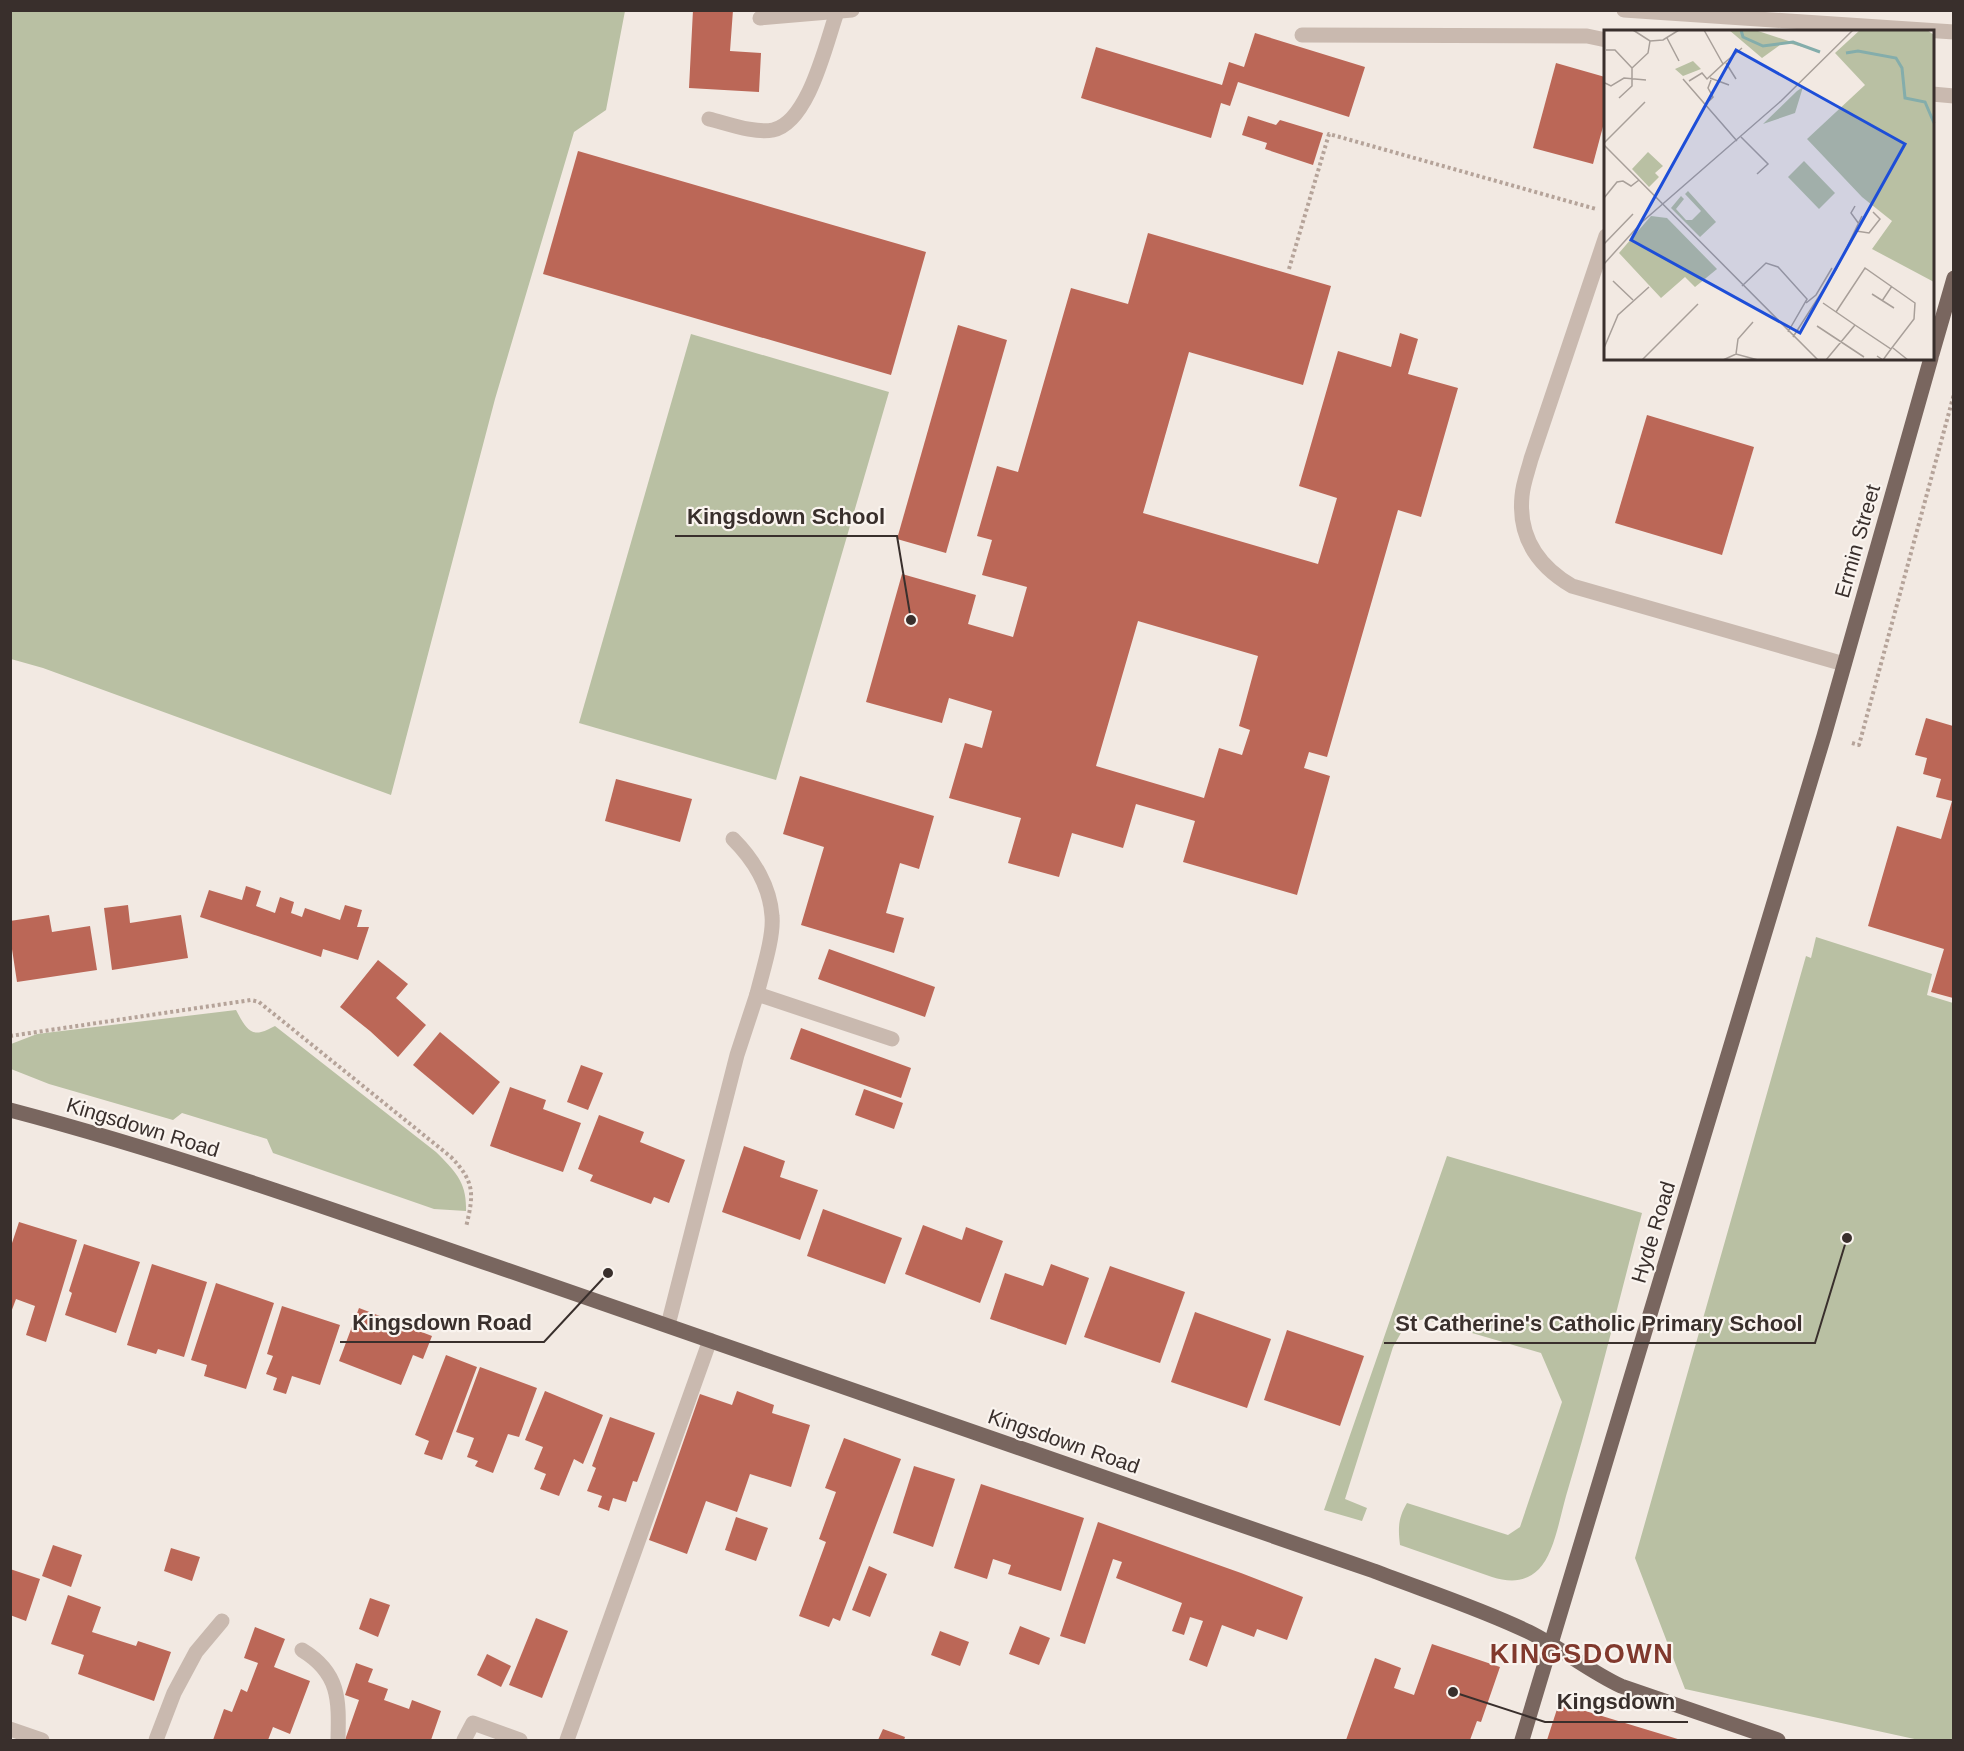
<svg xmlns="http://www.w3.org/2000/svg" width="1964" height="1751" font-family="Arial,sans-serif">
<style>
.green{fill:#b9c0a3}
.building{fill:#bb6757;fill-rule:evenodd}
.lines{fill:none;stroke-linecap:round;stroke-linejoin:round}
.path{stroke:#b5a399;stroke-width:4;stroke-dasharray:3 3;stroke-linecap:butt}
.minor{stroke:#c9b9af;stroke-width:15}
.major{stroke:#79665f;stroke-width:15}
.labels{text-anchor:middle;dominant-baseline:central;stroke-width:4.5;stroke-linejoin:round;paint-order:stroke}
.street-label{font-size:21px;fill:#392f2c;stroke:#faf4ef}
.district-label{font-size:27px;font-weight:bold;letter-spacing:1.5px;fill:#81392d;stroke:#faf4ef}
.inset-river{fill:none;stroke:#84adab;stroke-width:3}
.inset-road{fill:none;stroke:#a89f99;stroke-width:1.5}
.view{fill:#1d4ed8;fill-opacity:0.15;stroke:#1d4ed8;stroke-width:3}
.inset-edge{fill:none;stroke:#392f2c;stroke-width:3}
.leader{fill:none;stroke:#392f2c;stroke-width:2}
.callout-dot{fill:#392f2c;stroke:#faf4ef;stroke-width:2}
.callout-label{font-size:22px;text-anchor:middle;font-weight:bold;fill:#392f2c;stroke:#faf4ef;stroke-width:4.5;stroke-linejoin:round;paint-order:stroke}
</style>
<rect width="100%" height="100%" fill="#f2e9e2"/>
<g class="green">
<polygon points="10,11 625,11 606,110 574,132 495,399 391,795 43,668 11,659"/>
<polygon points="691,334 889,392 776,780 579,723"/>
<polygon points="1816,937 1932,974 1927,995 1953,1003 1953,1740 1919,1740 1685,1689 1635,1558 1806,956 1811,958"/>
<path d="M236,1010c5,9 12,26 25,22 5,-1 9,-4 14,-6l161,126c19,19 31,30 30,59l-32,-2 -161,-56 -6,-14 -85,-26 -9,7 -124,-36 -38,-15v-25l26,-10z"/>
<path d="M1447,1156l195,57c-25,95 -48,190 -76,283 -6,21 -12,58 -27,73 -14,14 -30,13 -47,8l-92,-32c-2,-17 -2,-27 7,-42l101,32 12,-8 42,-125 -21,-49 -117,-34 -18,5 -13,23 -48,152 22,9 -5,13 -38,-11z"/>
</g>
<g class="building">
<polygon points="693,10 733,10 730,51 761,53 759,92 689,88"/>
<polygon points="1255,33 1365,67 1349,117 1238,82 1230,106 1221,103 1211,138 1081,98 1096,47 1222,85 1229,62 1244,67"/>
<polygon points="1556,63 1605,77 1605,119 1593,164 1533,148"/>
<polygon points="1248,116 1276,125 1280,120 1323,133 1313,165 1265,149 1267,143 1242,135"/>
<polygon points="578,151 926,252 891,375 543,274"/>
<path d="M1148,233l183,53 -28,99 -114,-33 -46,161 175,51 19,-66 -38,-12 39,-135 53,16 9,-34 18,6 -10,35 50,14 -37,129 -23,-7 -71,247 -18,-5 -5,16 26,8 -33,119 -114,-33 12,-41 -59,-17 -13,44 -51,-15 -13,44 -51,-14 13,-45 -72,-20 16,-55 17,5 10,-37 -43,-13 -7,25 -76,-21 36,-128 74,21 -8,29 45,13 14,-50 -45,-12 10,-35 -15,-4 20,-70 21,6 53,-184 57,16zM1138,621l120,35 -19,70 11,4 -8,25 -23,-7 -15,50 -108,-32z"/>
<polygon points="958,325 1007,340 946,553 897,539"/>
<polygon points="1647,415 1754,447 1722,555 1615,523"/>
<polygon points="1926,718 1953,726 1953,998 1931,992 1944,949 1868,926 1897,826 1941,839 1952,801 1936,797 1941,779 1923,774 1927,758 1915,755"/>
<polygon points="800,776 934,816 919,869 900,863 886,913 904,918 894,953 801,925 824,847 783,834"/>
<polygon points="616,779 692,799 680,842 605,821"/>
<polygon points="246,886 261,891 256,906 275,913 280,897 294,902 291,913 302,917 305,908 340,920 345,905 362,910 357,927 369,927 358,960 323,949 321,957 200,917 209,890 242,900"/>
<polygon points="128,905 130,923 181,915 188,958 112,970 104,908"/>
<polygon points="49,915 52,932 90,926 97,970 17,982 10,936 10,921"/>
<polygon points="829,949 935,987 925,1017 818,979"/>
<polygon points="378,960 408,984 396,998 426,1025 398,1057 370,1031 340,1007"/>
<polygon points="801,1028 911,1068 901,1098 790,1059"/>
<polygon points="440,1032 500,1082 473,1115 413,1065"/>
<polygon points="581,1065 603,1073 588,1110 567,1102"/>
<polygon points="510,1087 546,1100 543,1109 581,1123 563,1172 490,1146"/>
<polygon points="864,1089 903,1103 894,1129 855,1115"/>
<polygon points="599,1115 644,1132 640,1142 685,1160 669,1203 654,1197 651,1204 590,1181 593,1175 578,1169"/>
<polygon points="744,1146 785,1161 780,1177 818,1190 800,1240 722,1212"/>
<polygon points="823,1209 902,1238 885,1284 807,1256"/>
<polygon points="19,1222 77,1240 46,1342 26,1335 35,1306 16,1299 10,1315 10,1249"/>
<polygon points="923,1225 962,1240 966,1227 1003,1241 980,1303 905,1274"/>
<polygon points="84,1244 140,1262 116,1333 65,1315 72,1293 69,1291"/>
<polygon points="152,1264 207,1282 184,1357 158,1349 156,1354 127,1345"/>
<polygon points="1051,1264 1089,1278 1066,1345 990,1319 1005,1273 1043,1286"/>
<polygon points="1110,1266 1185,1292 1160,1363 1084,1337"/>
<polygon points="216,1283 274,1303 246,1389 204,1376 207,1365 191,1360"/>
<polygon points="282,1306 340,1325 320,1385 292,1376 286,1394 273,1390 277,1378 266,1374 273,1356 267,1354"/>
<polygon points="359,1308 432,1336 423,1359 413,1355 401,1385 339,1361"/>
<polygon points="1195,1312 1271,1339 1247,1408 1171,1382"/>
<polygon points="1287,1330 1364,1356 1340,1426 1264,1400"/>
<polygon points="446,1355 477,1367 442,1460 424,1454 429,1441 415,1435"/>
<polygon points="480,1367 537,1388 519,1437 508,1434 493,1473 475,1466 478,1461 467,1457 474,1438 456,1432"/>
<polygon points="545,1391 603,1415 583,1464 574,1459 559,1496 540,1489 546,1474 534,1469 543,1447 525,1440"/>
<polygon points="737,1391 774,1405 772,1413 810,1425 791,1487 750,1474 737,1512 706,1501 687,1554 649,1540 700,1394 732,1405"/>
<polygon points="610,1417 655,1433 637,1482 633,1481 626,1502 613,1498 609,1511 598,1507 602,1496 587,1491 596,1468 592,1466"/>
<polygon points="844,1438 901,1459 840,1621 833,1618 829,1627 799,1616 826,1542 819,1539 836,1492 825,1488"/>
<polygon points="914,1466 955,1479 933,1547 893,1533"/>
<polygon points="981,1484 1084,1518 1061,1591 1008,1574 1011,1565 993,1559 987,1579 954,1568"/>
<polygon points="736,1517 768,1528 756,1561 725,1550"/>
<polygon points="1098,1522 1241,1573 1303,1597 1287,1640 1257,1629 1254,1637 1222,1625 1207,1667 1189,1660 1203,1621 1190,1617 1184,1635 1172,1631 1182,1603 1116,1578 1122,1562 1113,1559 1085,1644 1060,1636"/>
<polygon points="53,1545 82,1555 71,1587 42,1576"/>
<polygon points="171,1548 200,1557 192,1581 164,1571"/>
<polygon points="869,1566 887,1574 870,1617 852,1610"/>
<polygon points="10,1569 40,1579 26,1621 10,1615"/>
<polygon points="68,1595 101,1607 92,1632 136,1646 138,1641 171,1652 154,1701 78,1674 84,1655 51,1644"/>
<polygon points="370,1598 390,1605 378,1637 359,1629"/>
<polygon points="536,1618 568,1631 542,1698 509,1685"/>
<polygon points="1020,1626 1050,1638 1039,1665 1009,1654"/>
<polygon points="255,1627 285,1639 274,1667 310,1681 290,1734 273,1727 268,1740 213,1740 224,1709 232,1712 241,1689 247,1692 258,1663 244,1658"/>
<polygon points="940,1631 969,1642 960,1666 931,1655"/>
<polygon points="1432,1644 1500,1667 1481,1722 1477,1721 1470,1740 1346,1740 1375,1658 1401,1668 1394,1688 1414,1695"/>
<polygon points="487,1654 511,1666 501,1687 477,1675"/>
<polygon points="356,1663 373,1669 368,1682 388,1689 384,1700 409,1709 412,1700 441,1711 431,1740 345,1740 359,1700 345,1695"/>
<polygon points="1559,1703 1681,1740 1547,1740"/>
<polygon points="883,1729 905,1737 904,1740 878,1740"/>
</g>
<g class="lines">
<g class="path">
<polyline points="1289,269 1329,134 1596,209"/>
<polyline points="1852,743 1859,745 1954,394"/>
<path d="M10,1036l241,-36 8,2 192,155c24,25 23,37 15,70"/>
</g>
<g class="minor">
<polyline points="1624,10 1954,32"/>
<polyline points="760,18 852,10"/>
<polyline points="1302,35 1587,36 1606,40"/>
<polyline points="1932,94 1954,96"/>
<path d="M709,119c17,4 46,15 64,11 36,-8 53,-87 64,-118"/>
<path d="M1606,236l-75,223c-3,12 -8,24 -9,37 -4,41 16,70 50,90l272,78"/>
<path d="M733,839c21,21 37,48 39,77 2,21 -10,57 -15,78"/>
<polyline points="668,1325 737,1055 757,994 892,1039"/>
<path d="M302,1650c38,23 37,50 36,90"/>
<polyline points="10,1729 42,1740"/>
<polyline points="156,1740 174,1693 196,1652 222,1621"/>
<polyline points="464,1740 473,1723 520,1740"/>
<polyline points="567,1740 710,1340"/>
</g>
<g class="major">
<polyline points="1932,354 1954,278"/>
<path d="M10,1110c175,46 346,108 517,167 282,97 564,197 847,294 52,20 105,37 155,61 32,16 60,39 92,54l157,54"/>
<polyline points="1522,1740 1824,736 1931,358"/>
</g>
</g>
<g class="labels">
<g class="street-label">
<text transform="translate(1857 541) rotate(-74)">Ermin Street</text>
<text transform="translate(143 1127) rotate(17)">Kingsdown Road</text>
<text transform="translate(1653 1232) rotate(-73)">Hyde Road</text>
<text transform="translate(1064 1441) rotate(19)">Kingsdown Road</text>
</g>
<g class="district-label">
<text x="1582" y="1654">KINGSDOWN</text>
</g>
</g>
<g transform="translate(1604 30)">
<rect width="330" height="330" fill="#f2e9e2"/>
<path d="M125,0h26l67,22 -38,-10 -22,16zM256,0h67l7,5v247l-62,-33 20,-28 -30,-24 -55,-58 58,-54 -30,-32zM89,31l8,8 -18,7 -8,-7zM199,57l-8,26 -32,11 34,-33zM44,122l15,14 -8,7 4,4 -10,10 -17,-18zM200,131l31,32 -16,16 -31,-32zM84,161l28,31 -16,15 -29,-29 10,-12 3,3 -8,10 10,11h6l9,-9 -16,-17zM47,186l16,2 50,51 -22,18 -10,-10 -24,21 -42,-45z" fill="#b9c0a3"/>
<path class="inset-river" d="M137,0l2,7 20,9 30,-4 27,10M242,23l12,-2 38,7 6,10 3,30 20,4 9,21"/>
<path class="inset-road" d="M29,0l17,11 13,-1 16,-10M63,8l12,23M2,20h9l17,18M122,33l10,16M119,34l19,-16M106,48l19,7M79,49l54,62M85,51l13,-8 5,6 16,-15 -19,-34M1,53l6,3 13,-8 22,2M15,68l13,-12v-18l16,-15 2,-12M105,71l4,-4 -5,-9 3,-8M137,107l27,27 -11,10M0,113l41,-41M0,115l214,215M0,168l13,-16 6,-1 8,5 8,-6M251,176l-4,7 8,11M252,201l13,2 11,-14 -7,-7M0,214l29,-30M0,234l38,-42 139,-121 72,-71M9,251l20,19M138,256l24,-23 12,4 29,32 -19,33M268,264l22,14M278,271l10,-15M202,273l10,-8 16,-27M219,273l32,22 36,24 23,-30 1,-16 -50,-35 -29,44M213,296l47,31M189,307l43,-67 26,-54M0,318l14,-33 31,-28M289,318l15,12M132,324l2,-15 15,-17M273,326l6,4 8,-11M38,330l56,-56M119,330l13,-6 22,6M222,330l29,-35"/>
<path class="view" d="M132,20l169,94 -105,189 -169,-93z"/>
<rect width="330" height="330" class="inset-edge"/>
</g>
<path class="leader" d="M911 620L897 536H675M608 1273L544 1342H340M1847 1238L1815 1343H1384M1453 1692L1545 1722H1688"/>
<g class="callout-dot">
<circle cx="911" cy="620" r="6"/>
<circle cx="608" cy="1273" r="6"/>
<circle cx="1847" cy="1238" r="6"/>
<circle cx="1453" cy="1692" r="6"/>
</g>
<g class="callout-label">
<text x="786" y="524">Kingsdown School</text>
<text x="442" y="1330">Kingsdown Road</text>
<text x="1599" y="1331">St Catherine's Catholic Primary School</text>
<text x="1616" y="1709">Kingsdown</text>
</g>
<rect width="1964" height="1751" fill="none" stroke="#392f2c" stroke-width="24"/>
</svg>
